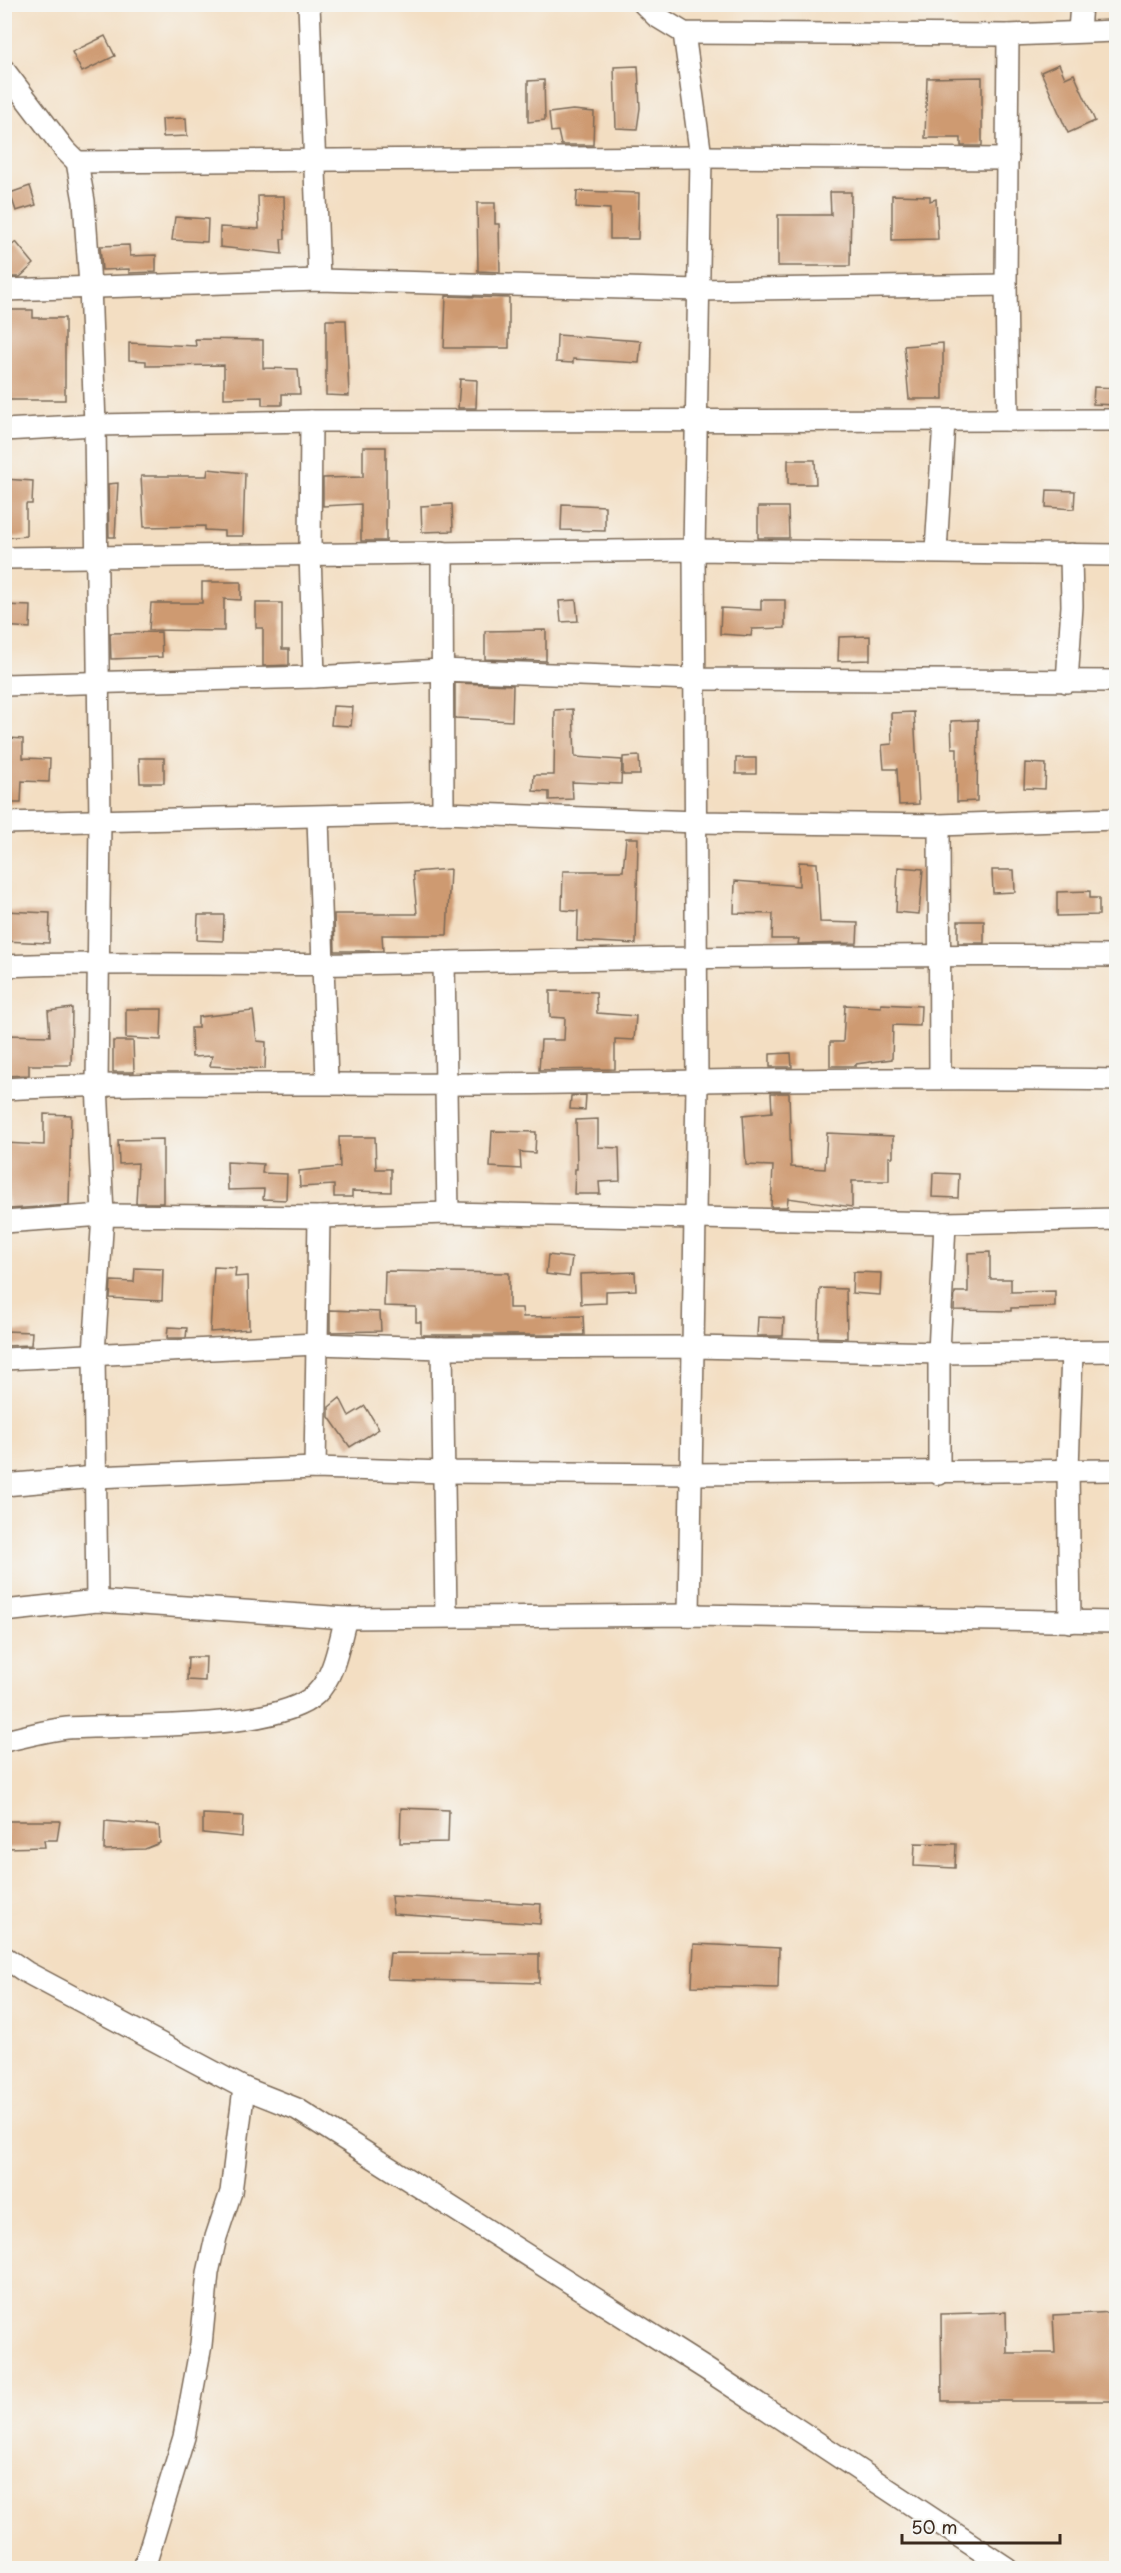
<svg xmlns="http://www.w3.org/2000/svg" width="1121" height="2573" font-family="'Playpen Sans',sans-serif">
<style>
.building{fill:#ce9a71}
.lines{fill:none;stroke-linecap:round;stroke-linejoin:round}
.minor-casing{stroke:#7b6957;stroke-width:24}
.minor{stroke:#fff;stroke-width:21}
</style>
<rect width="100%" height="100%" fill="#f6f6f2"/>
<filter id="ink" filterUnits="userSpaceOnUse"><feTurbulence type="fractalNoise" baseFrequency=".0167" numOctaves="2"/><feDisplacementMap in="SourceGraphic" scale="12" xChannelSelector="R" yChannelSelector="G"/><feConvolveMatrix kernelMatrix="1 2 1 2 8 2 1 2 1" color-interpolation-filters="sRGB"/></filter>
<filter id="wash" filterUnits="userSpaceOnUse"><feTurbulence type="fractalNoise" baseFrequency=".008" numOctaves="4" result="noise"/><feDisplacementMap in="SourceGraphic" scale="24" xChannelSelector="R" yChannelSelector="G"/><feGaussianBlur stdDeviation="1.35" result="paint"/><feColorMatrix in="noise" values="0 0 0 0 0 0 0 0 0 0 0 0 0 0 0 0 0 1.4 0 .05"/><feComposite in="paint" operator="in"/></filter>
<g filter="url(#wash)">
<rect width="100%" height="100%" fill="#f3dec2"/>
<g id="blocks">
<g class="building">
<polygon points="105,36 115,56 82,72 72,52"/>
<polygon points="1059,64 1065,78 1074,74 1095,121 1068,133 1041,72"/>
<polygon points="638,66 640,108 637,129 616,128 614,67"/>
<polygon points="982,77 982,146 961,146 961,138 925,138 927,78"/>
<polygon points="544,80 545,120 528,122 528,81"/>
<polygon points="573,110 594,112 593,145 561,145 558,131 551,132 549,113"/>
<polygon points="186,118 187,136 163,137 162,119"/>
<polygon points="30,186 36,205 16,211 10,193"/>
<polygon points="577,191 639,193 638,239 610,239 610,209 576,207"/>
<polygon points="830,192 851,192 850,266 778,266 778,215 831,215"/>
<polygon points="892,195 930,196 930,201 936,199 938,239 892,240"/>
<polygon points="258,196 284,196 285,239 281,239 282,254 220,247 220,227 259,229"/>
<polygon points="477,203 495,203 495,224 499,224 500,272 478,271"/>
<polygon points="175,217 208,219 207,242 172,240"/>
<polygon points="16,242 34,264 20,277 4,277 4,252"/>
<polygon points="129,245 130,256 156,255 156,272 129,273 129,269 102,270 100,246"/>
<polygon points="446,296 509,298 509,348 444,348"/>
<polygon points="4,310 33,310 33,318 65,318 65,400 9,400 7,366 4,366"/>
<polygon points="326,320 346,320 349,396 326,395"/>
<polygon points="557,335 641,341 639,363 573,359 573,363 556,362"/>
<polygon points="195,339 263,340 263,368 298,369 300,394 282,394 282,405 262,405 262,397 224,398 224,365 146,366 146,361 129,360 129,343 196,346"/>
<polygon points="943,343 943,399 909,399 904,346"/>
<polygon points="460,379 477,380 476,408 458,408"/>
<polygon points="1094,387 1116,388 1116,405 1093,404"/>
<polygon points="363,447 386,447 386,541 361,541 361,504 323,506 323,478 363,477"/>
<polygon points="788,460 815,460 816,484 788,484"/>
<polygon points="208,469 245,473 243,536 224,536 224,531 205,530 205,526 144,527 141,476 207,476"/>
<polygon points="4,479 33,481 32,504 26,504 26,536 4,538"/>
<polygon points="118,483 115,537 109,537 108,484"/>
<polygon points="1047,490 1075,491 1074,509 1046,507"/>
<polygon points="452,504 453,531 422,532 421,506"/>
<polygon points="562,504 605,506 605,531 561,530"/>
<polygon points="758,507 788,507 789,538 758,538"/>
<polygon points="202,582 241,582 241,600 224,599 224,631 149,630 151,603 202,603"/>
<polygon points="576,600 578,621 561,622 559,601"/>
<polygon points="761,600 785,600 785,628 752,629 751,636 720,634 721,608 761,610"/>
<polygon points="256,603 282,603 282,649 289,649 289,665 263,666 263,628 256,628"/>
<polygon points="4,605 31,606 30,628 4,626"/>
<polygon points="546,630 546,661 485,659 485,631"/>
<polygon points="161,632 162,657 111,659 110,633"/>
<polygon points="870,636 870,660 838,661 839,637"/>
<polygon points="455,683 513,685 512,721 455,718"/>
<polygon points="333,706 353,707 351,726 331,725"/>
<polygon points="573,709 575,757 622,760 621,784 572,782 573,799 549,800 549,792 533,791 534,775 554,775 555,710"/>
<polygon points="914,712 919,804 899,805 897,769 884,769 882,745 892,744 891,713"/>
<polygon points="978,720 977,801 957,802 957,748 952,748 951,721"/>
<polygon points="9,738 23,739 23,758 50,759 49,782 22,781 21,803 4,803"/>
<polygon points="639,756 640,775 623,775 623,757"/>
<polygon points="139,758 164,758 164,783 140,783"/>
<rect x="736" y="758" width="20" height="16"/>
<polygon points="1025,763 1046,764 1045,789 1024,788"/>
<polygon points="626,838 638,838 636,944 577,941 578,911 562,910 563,871 623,871"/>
<polygon points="799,862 817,863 820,922 858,923 857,943 803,944 798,944 799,939 772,939 773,914 734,913 735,881 799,886"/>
<polygon points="898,867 923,869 919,914 896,912"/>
<polygon points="450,869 447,935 382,935 383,951 335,951 334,914 417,914 413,872"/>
<polygon points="992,870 1014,870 1015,892 993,893"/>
<polygon points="1090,891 1090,898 1099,898 1099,915 1057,916 1057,892"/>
<polygon points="4,911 50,913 49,943 4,941"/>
<polygon points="198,915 224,915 223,941 197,940"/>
<rect x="958" y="921" width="26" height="22"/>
<polygon points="550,991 596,992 597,1013 636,1016 634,1040 615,1039 615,1069 539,1070 541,1040 564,1040 565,1018 550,1017"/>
<polygon points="881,1004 921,1006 920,1026 893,1025 892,1059 856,1064 856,1066 830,1066 830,1042 843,1042 845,1005 881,1007"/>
<polygon points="72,1008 71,1065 29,1065 29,1075 4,1076 4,1035 50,1036 48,1011"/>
<polygon points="126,1009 162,1009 161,1040 126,1038"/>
<polygon points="253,1011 257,1041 266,1042 265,1069 210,1066 212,1056 192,1057 191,1028 198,1028 198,1017"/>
<polygon points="113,1041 133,1041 134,1072 113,1072"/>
<polygon points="791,1053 792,1067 770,1067 770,1054"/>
<polygon points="771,1093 789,1093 791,1167 825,1169 827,1133 893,1136 893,1157 889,1157 889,1181 852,1181 852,1207 788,1198 787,1207 771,1207 773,1166 746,1165 743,1115 772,1112"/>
<polygon points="586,1095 585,1110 570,1109 571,1096"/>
<polygon points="44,1114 71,1115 69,1205 9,1209 4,1143 44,1145"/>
<polygon points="598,1119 598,1147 619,1148 620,1181 599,1182 600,1194 574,1194 575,1169 577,1169 576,1120"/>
<polygon points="492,1131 536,1132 535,1153 520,1152 521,1169 490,1167"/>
<polygon points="339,1137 375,1137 376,1169 391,1169 391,1192 352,1191 352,1197 334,1197 334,1185 300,1187 299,1171 340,1167"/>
<polygon points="163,1139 163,1203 136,1203 138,1163 119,1164 118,1140"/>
<polygon points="227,1162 263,1164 262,1173 287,1174 286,1200 263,1199 264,1189 228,1190"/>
<polygon points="933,1173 959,1174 958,1198 932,1197"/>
<polygon points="990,1252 990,1279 1011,1279 1011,1292 1055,1291 1055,1307 1011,1308 1011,1311 954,1310 955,1292 968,1292 968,1253"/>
<polygon points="548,1255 572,1258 569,1277 546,1274"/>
<polygon points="214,1267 236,1268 235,1277 248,1276 249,1329 210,1332"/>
<polygon points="135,1268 163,1269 162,1301 110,1298 111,1281 134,1282"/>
<polygon points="385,1271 509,1273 509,1308 522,1308 523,1317 583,1316 584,1335 421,1335 421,1322 416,1322 416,1307 384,1306"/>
<polygon points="635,1272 636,1290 606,1291 606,1303 581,1304 580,1274"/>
<polygon points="853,1272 881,1273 880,1295 852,1293"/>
<polygon points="820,1288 846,1289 847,1338 818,1337"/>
<polygon points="330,1310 380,1312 381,1331 330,1332"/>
<polygon points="758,1317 784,1318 783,1336 757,1336"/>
<polygon points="168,1327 187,1328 186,1338 167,1338"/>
<polygon points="4,1331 32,1332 31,1345 4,1346"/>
<polygon points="340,1398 349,1416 365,1406 379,1429 350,1447 329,1417 329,1407"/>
<polygon points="188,1657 206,1657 205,1681 187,1680"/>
<polygon points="401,1808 449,1810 448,1842 400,1843"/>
<polygon points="203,1814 243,1816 242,1837 203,1833"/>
<polygon points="7,1821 60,1821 57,1840 44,1840 45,1847 6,1848"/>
<polygon points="105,1821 159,1826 160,1843 145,1849 104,1850"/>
<polygon points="915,1843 956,1844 955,1868 914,1866"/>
<polygon points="391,1896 541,1904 540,1924 393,1914"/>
<polygon points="694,1944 779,1948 778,1988 692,1986"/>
<polygon points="390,1953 539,1954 539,1983 387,1979"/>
<polygon points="1006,2312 1007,2353 1055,2353 1053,2315 1116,2312 1116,2401 942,2401 941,2314"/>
</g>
</g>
</g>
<g filter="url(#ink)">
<use href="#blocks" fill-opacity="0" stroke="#7b6957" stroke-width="1.5"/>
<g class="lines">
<defs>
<g id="minor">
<polyline points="309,4 319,280"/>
<polyline points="644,4 656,16 684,33 1008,35 1116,31"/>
<polyline points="1079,31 1081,4"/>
<polyline points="684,33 701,157 694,550 697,1082 689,1615"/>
<polyline points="4,70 65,150 77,162 84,201 90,285 95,425 100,820 97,1084 103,1215 94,1353 97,1601"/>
<polyline points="77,162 701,157 1008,159"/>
<polyline points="4,290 319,280 699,290 1006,285"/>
<polyline points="1008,420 1006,285 1008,35"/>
<polyline points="311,421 310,553 314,677"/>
<polyline points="4,430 95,425 311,421 1116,420"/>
<polyline points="936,551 944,421"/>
<polyline points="442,552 443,813"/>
<polyline points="4,558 694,550 1116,555"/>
<polyline points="1067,682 1072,606 1071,554"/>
<polyline points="4,685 314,677 441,670 694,679 1116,681"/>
<polyline points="318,818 327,1082"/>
<polyline points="4,823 443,813 697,822 939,825 1116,819"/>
<polyline points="939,825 940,1077"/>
<polyline points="444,962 448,1213"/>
<path d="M4,966c116,-5 231,0 347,-2 255,-5 510,-10 765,-8"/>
<path d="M4,1089c155,-8 309,-4 464,-5 216,-2 432,-8 648,-4"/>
<polyline points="4,1222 103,1215 319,1217 448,1213 945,1223 1116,1219"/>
<polyline points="442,1348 446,1616"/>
<polyline points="4,1359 317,1344 442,1348 695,1347 939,1353 1116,1351"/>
<polyline points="315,1468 319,1217"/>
<polyline points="939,1474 939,1353 945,1223"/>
<polyline points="4,1485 95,1477 315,1468 445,1472 692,1474 1116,1470"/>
<polyline points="4,1611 97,1601 346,1618 689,1615 1116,1622"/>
<polyline points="1070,1622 1068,1469 1072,1352"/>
<path d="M4,1741c21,-4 42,-11 63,-13 58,-4 209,4 249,-34 19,-18 23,-52 30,-76"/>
<polyline points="4,1957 26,1972 244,2088 297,2109 706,2369 1007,2568"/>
<polyline points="144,2568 184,2437 201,2345 208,2273 216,2237 231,2192 244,2088"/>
</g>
</defs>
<use href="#minor" class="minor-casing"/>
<use href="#minor" class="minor"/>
</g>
</g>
<rect width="1121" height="2573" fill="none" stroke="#f6f6f2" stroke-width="24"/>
<path d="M902 2534v9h158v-9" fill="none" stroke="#3b2a1e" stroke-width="3"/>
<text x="911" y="2534" font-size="18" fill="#3b2a1e" stroke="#f6f6f2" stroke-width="4.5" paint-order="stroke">50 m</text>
</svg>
